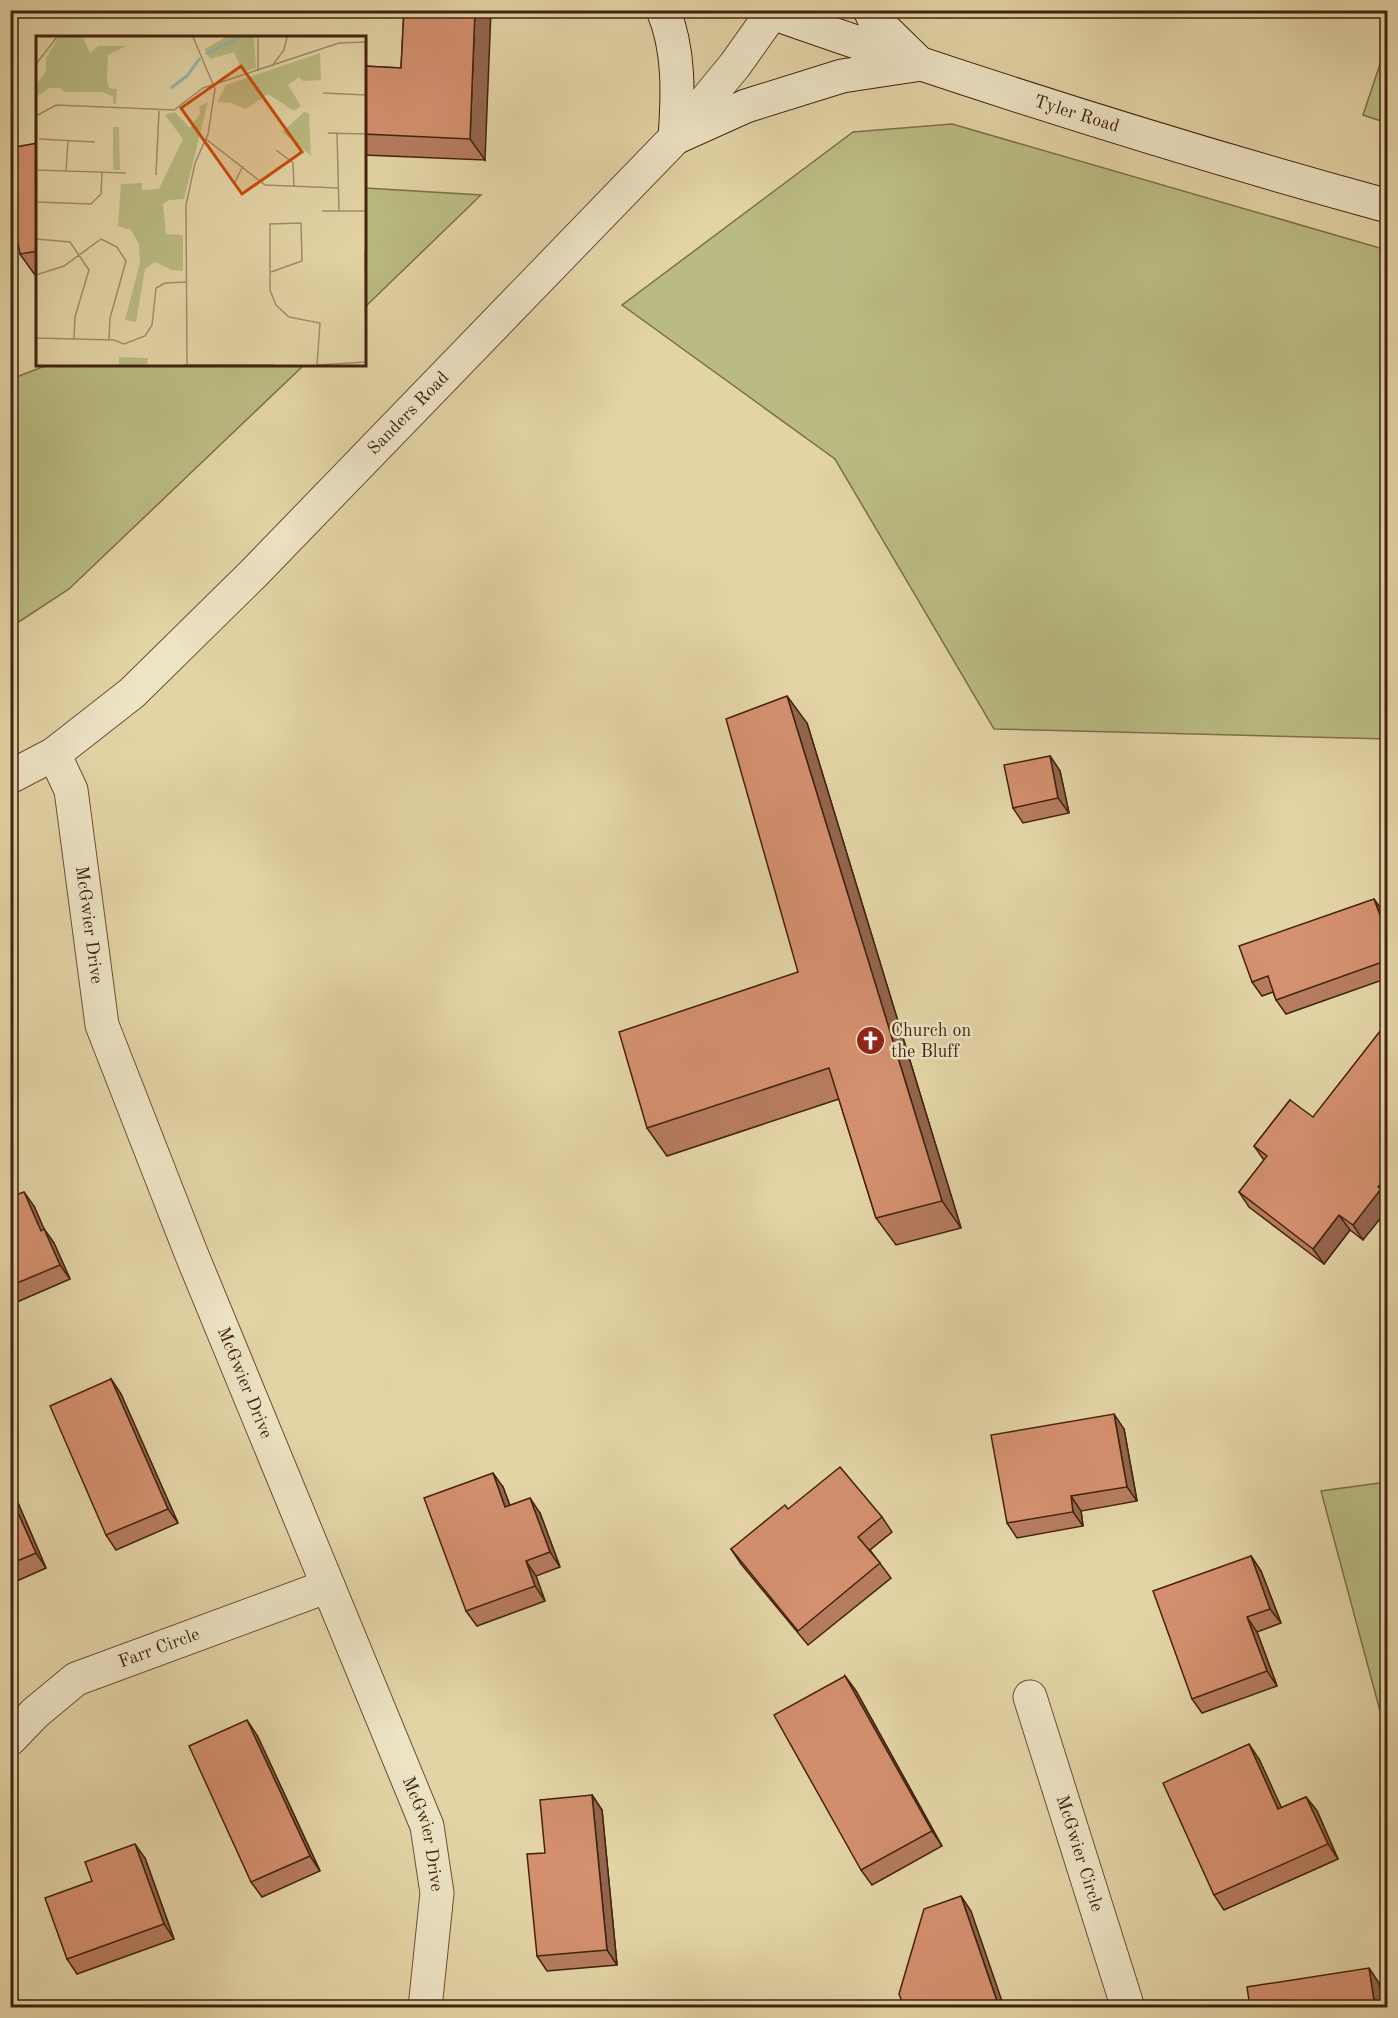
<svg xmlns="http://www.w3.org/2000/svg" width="1398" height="2018" font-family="'Old Standard TT',serif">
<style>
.green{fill:#babb82;stroke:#7e6f48;stroke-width:1.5}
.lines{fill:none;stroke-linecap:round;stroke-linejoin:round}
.street-casing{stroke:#6b4f34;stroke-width:35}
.secondary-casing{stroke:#43230e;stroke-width:35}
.street{stroke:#ede3c5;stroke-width:33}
.secondary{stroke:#ede3c5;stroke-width:33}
.wall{fill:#b67c5f;stroke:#43230e;stroke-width:1.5}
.shaded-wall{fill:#94654e;stroke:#43230e;stroke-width:1.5}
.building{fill:#d4906f;stroke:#43230e;stroke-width:1.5}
.labels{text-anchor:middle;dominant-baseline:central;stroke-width:5;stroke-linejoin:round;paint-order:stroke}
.street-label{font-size:18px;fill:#43230e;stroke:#ede3c5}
.poi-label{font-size:18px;fill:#43230e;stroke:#ede3c5;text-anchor:start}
.inset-river{fill:none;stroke:#95b8ab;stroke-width:3}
.inset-road{fill:none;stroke:#a38d69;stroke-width:1.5}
.view{fill:#c74e0c;fill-opacity:0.15;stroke:#c74e0c;stroke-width:3}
.inset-edge{fill:none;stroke:#43230e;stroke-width:3}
</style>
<rect width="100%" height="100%" fill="#e3d4a6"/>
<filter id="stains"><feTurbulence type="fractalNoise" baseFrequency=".00333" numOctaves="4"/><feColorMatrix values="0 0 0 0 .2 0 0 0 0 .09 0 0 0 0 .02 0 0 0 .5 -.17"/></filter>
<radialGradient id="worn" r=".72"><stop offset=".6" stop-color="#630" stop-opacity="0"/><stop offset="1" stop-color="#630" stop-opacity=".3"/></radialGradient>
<g class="green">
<polygon points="1387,43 1387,123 1363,115"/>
<polygon points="952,124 1387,250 1387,739 994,729 835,459 622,305 853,132"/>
<polygon points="365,188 481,195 365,307 364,188"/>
<polygon points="50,364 304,365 69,589 11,627 11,379"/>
<polygon points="1387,1482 1388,1482 1387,1737 1321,1491"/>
</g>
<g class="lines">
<defs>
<g id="street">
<path id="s1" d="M54,754l17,36 31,235 89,228 236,573 10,67 -12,115"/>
<path id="s2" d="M10,777l44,-23 78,-61 122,-120 421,-435 60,-73 37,-52 -6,-3"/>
<path id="s3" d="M1030,1697l98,311"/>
<path id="s4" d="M10,1739l25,-26 41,-34 252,-93"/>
</g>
<g id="secondary">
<path d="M663,10c17,40 15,86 12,128l71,-32 96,-30 73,-11"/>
<path id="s5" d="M772,10v3c203,71 408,136 616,193"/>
<polyline points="870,10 874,19 915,59"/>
</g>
</defs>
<use href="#street" class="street-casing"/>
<use href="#secondary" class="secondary-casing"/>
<use href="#street" class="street"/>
<use href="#secondary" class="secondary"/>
</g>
<g class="wall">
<polygon points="404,10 485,160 364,155 364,66 401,68"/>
<polygon points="38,143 38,275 35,275 20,254"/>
<polygon points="807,723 961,1228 896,1245 876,1218 839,1099 667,1156 647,1128 798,972"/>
<polygon points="1050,756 1060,771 1069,813 1023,823 1013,808"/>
<polygon points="1385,914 1388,922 1388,978 1286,1014 1276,1000 1273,992 1262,996 1252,982"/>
<polygon points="1290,1100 1363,1240 1350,1230 1324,1264 1249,1207 1239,1192 1264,1160 1254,1146"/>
<polygon points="10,1197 34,1206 44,1229 54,1243 70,1279 10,1305"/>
<polygon points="111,1379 121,1394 178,1523 116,1550 106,1535"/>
<polygon points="1124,1429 1137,1501 1081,1511 1083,1526 1017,1538 1007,1523"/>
<polygon points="503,1487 510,1506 540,1513 560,1567 536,1576 545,1601 477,1626 466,1611"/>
<polygon points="10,1492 18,1503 46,1568 10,1584"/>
<polygon points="788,1509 882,1517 892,1532 870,1550 891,1578 808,1645 741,1564 731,1549"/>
<polygon points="1251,1556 1261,1571 1281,1623 1257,1632 1277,1686 1202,1713 1192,1699"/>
<polygon points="845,1676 856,1691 942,1846 872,1885 861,1870"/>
<polygon points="257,1735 320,1871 262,1897 251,1882"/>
<polygon points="1259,1759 1281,1808 1306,1797 1317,1811 1338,1859 1224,1910 1214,1895"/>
<polygon points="592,1795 602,1810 617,1965 547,1971 537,1956 545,1853"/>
<polygon points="145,1858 174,1939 77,1974 67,1959 92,1881"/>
</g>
<g class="shaded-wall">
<polygon points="475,10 491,10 485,160 470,139"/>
<polygon points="787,696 807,723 961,1228 942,1201"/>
<polygon points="1050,756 1060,771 1069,813 1058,798"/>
<polygon points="1374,899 1385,914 1388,922 1388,937"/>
<polygon points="1388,1175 1388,1209 1363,1240 1353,1225 1378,1187"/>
<polygon points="24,1192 34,1206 51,1245 41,1231"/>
<polygon points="1339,1215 1350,1230 1324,1264 1313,1249"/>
<polygon points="44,1229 54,1243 70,1279 60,1265"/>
<polygon points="111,1379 121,1394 178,1523 168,1509"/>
<polygon points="1114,1414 1124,1429 1137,1501 1127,1487"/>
<polygon points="493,1473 503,1487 516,1522 505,1507"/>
<polygon points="10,1492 18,1503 46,1568 36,1553 10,1495"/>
<polygon points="1071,1496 1081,1511 1083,1526 1073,1512"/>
<polygon points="530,1498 540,1513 560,1567 550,1552"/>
<polygon points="1251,1556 1261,1571 1281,1623 1270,1609"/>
<polygon points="526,1561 536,1576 545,1601 535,1586"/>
<polygon points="1247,1617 1257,1632 1277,1686 1267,1671"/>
<polygon points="845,1676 856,1691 942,1846 932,1831"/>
<polygon points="247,1720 257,1735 320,1871 310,1856"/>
<polygon points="1249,1744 1259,1759 1289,1824 1278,1809"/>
<polygon points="592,1795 602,1810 617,1965 607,1950"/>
<polygon points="1306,1797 1317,1811 1338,1859 1328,1844"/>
<polygon points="135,1844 145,1858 174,1939 164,1924"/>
<polygon points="961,1896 971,1911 1004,2007 999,2007"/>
<polygon points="1369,1968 1379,1983 1383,2007 1375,2007"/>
</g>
<g class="building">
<polygon points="404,10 475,10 470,139 364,134 364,66 401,68"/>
<polygon points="38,143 38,251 20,254 10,201 10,148"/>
<polygon points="787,696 942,1201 876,1218 829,1068 647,1128 619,1032 798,972 726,719"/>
<polygon points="1050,756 1058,798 1013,808 1004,765"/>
<polygon points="1374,899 1388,937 1388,960 1276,1000 1268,976 1252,982 1239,946"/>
<polygon points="1388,1021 1388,1175 1378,1187 1381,1189 1353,1225 1339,1215 1313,1249 1239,1192 1267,1156 1254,1146 1290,1100 1313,1117"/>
<polygon points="24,1192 41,1231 44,1229 60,1265 10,1286 10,1197"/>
<polygon points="111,1379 168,1509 106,1535 50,1406"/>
<polygon points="1114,1414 1127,1487 1071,1496 1073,1512 1007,1523 991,1435"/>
<polygon points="840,1467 882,1517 858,1537 880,1563 798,1631 731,1549 785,1505 788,1509"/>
<polygon points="493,1473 505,1507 530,1498 550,1552 526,1561 535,1586 466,1611 424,1498"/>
<polygon points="10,1495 36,1553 10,1564"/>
<polygon points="1251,1556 1270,1609 1247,1617 1267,1671 1192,1699 1153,1591"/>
<polygon points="845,1676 932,1831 861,1870 774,1715"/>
<polygon points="247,1720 310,1856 251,1882 189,1746"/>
<polygon points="1249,1744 1278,1809 1306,1797 1328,1844 1214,1895 1163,1783"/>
<polygon points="592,1795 607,1950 537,1956 527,1854 545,1853 540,1800"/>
<polygon points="135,1844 164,1924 67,1959 45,1898 92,1881 85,1862"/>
<polygon points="961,1896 999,2007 904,2007 899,1994 924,1909"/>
<polygon points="1369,1968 1375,2007 1250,2007 1247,1987"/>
</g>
<defs>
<symbol id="church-disc" viewBox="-11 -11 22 22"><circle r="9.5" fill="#8f2418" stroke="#ede3c5"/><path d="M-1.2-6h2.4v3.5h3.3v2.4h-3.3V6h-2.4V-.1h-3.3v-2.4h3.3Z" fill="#fff"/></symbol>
</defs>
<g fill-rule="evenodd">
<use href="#church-disc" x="854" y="1024" width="33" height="33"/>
</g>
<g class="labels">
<g class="street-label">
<text stroke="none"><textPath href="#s5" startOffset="324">Tyler Road</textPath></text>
<text stroke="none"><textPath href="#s2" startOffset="542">Sanders Road</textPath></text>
<text stroke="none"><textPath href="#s1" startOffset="176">McGwier Drive</textPath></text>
<text stroke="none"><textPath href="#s1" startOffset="662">McGwier Drive</textPath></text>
<text stroke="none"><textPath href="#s4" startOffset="178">Farr Circle</textPath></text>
<text stroke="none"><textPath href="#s1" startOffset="1148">McGwier Drive</textPath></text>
<text stroke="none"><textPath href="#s3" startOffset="164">McGwier Circle</textPath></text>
</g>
<g class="poi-label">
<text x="891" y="1031">Church on<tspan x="891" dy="21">the Bluff</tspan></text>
</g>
</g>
<g transform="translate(36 36)">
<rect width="330" height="330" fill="#e3d4a6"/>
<path d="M23,1h24l7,16 8,-7h28l-18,9 -1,25 2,8 8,1 -1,15h-3v-7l-10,-5h-39l-3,-4h-12l-13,9v-12l10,-14v-13zM190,1h28l2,31 -13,4 -9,-20 -24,7 -5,-10zM284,17l1,27 -18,1 -4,-4 -11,8 13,21 -7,5 -26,-17 -22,15 -15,-6 -14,-1 9,-17zM172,66l-24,97 -15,1 -6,4 3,30 17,1v36l-11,-1 -17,-8 -10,7 -9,53 -11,-2 15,-57 -1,-19 -8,-14 -13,-4 3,-42 21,-1v7l17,-1 24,-50 -18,-24 10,-3 15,16 10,-14 -1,-7zM268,76l5,1 2,43 -29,-24zM77,91h6l1,43h-7zM83,321l29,1 -1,7h-28z" fill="#babb82"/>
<path class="inset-river" d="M170,18l34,-17M135,52l16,-12 13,-18"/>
<path class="inset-road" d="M0,28l21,-27M236,30l12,-16 3,-13M222,35v-34M287,57l43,2M0,80l20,-11 118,5 29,-22 136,-45 27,-1M292,97l38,1M301,98l2,76M3,103l56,3M170,103l59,46 73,3M240,114l17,13 1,24M0,134l90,3M30,135l2,-30M120,139l3,-64M198,148l9,-18M0,166l55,2 10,-10 1,-21M286,175h44M0,203l34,3 19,28 -14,47 -1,22M65,203l16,8 9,14 -16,57 -1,21M329,215l1,109M235,236l31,-11 -1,-38 -31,1v66l6,15 13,12 31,6 -3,42M0,239l28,-9 37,-27M0,302l78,2 10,4 21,-8 7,-11 4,-37 9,-5 21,-1M147,329h91M151,329l-1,-160 9,-42 13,-29 7,-45 -22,-52M282,329l48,-3"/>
<path class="view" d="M205,30l61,86 -60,42 -61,-86z"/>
<rect width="330" height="330" class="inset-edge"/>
</g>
<rect width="1398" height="2018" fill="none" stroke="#e3d4a6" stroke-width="36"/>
<rect x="12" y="12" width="1374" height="1994" fill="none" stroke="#43230e" stroke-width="3"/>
<rect x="18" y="18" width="1362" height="1982" fill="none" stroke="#43230e" stroke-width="1.5"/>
<rect width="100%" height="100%" filter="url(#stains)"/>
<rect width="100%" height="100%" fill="url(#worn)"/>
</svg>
